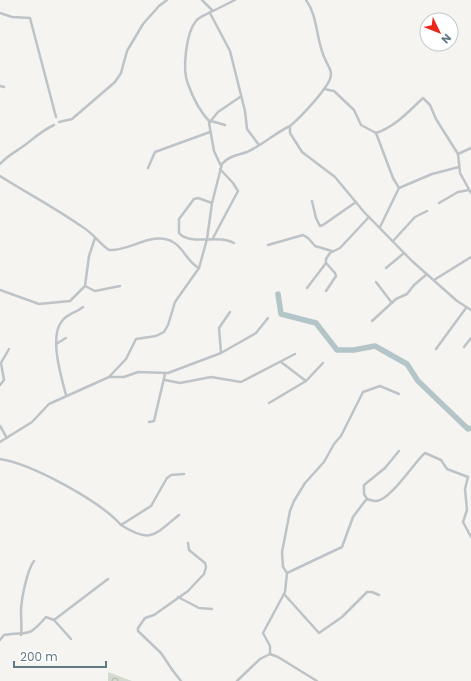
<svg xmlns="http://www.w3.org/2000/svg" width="471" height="681" font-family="Poppins,sans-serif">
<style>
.forest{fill:url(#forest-crowns)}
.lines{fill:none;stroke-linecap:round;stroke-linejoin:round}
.river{stroke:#b3c5c7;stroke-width:5.5}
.street{stroke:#bdc3c6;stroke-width:2.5}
</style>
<defs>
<pattern id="forest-crowns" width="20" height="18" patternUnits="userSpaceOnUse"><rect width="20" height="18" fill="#d5dad0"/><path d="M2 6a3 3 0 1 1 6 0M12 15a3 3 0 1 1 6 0" fill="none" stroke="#b0b6ae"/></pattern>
</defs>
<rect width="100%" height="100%" fill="#f5f4f1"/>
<polygon class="forest" points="108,672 132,681 108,681"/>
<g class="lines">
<polyline class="river" points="278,294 281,314 316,323 337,350 354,350 375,346 407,364 418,381 468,429 471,428"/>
<g class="street">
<polyline points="202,0 213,11 235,0"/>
<path d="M306,0c12,16 10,41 19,59 3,7 8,12 5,20 -4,11 -30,39 -40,47v7l12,19 33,25 29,35 48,49 45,40 14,9"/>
<polyline points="0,13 12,17 30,18 56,117"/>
<polyline points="210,13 230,51 245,111 247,129 259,145"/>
<polyline points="0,86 4,87"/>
<polyline points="324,89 334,91 354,110 361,125 376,133 393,178 399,188 380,227"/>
<polyline points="211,121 225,125"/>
<polyline points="59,122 72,119 115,82 121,73 127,51 143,24 159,6 167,0"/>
<path d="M210,122c-10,-10 -17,-24 -22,-38 -6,-14 -2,-51 8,-63 4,-5 11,-6 16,-10"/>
<path d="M376,133c19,-6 33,-22 47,-35l7,7 6,14 22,35"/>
<polyline points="471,148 458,154 460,173 471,193"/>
<path d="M0,164c8,-9 17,-13 25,-19 10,-8 18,-15 29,-20"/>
<polyline points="221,166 214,151 209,123 218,112 240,97"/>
<polyline points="148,168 155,152 210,132"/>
<path d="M0,176c27,17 55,32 81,50 11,6 18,17 28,24 20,2 44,-20 64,-8 11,6 14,20 26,26"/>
<polyline points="399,188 432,174 459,167"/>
<polyline points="312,201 316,218 320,226 323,225 356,202"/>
<path d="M212,203l-14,-5 -4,1 -15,20v14c11,13 39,1 55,10"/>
<polyline points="439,203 458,192 469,190"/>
<polyline points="213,238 238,191 233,183 220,169"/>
<polyline points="393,241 415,217 427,211"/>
<polyline points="268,245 303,235 308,238 315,246 332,251"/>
<polyline points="386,268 404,253"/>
<polyline points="434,280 471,257"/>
<polyline points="376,282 392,303"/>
<polyline points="85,286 95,291 120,286"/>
<polyline points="307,288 326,263"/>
<polyline points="0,290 39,304 70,301 85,286 89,256 95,238"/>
<polyline points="326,291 336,276 335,273 326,263 326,259 330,253 340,248 369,217"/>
<polyline points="372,321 396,299 407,294 414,285 427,274"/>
<polyline points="56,344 66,338"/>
<polyline points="464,347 471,338"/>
<polyline points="436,349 466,308"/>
<polyline points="221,353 219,328 230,312"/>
<polyline points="281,362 306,381 323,363"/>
<polyline points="110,377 124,377 138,372 168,373 221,353 256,333 268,318"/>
<polyline points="165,380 180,383 211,377 241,382 295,354"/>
<polyline points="0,385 4,380 1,363 9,349"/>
<path d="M66,395c-5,-19 -17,-58 -4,-74 6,-8 14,-8 21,-14"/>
<polyline points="269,403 306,381"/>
<polyline points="149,422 154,421 165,374"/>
<polyline points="0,426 7,438"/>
<path d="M0,442l32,-20 17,-18 60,-27 17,-18 10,-20 20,-3 8,-4 4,-7 7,-23 24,-34 8,-29 5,-36 10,-39c6,-8 17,-9 25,-12 16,-7 28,-19 43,-26"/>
<path d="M0,459c32,5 100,42 121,66l30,-19 16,-28 4,-3 13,-1"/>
<polyline points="367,499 364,494 364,485 385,468 399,451"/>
<path d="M121,525c30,19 33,10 58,-10"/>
<path d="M287,573l55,-26 11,-30 12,-16 2,-2c3,1 6,2 9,2 14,0 39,-40 49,-48l16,7 6,9 21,8 -3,12 2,21 -4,12 8,15"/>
<polyline points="284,594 319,633 342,617 367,592 372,592 379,595"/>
<polyline points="178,597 199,608 212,609"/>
<polyline points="54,620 71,639"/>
<path d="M21,635c1,-8 0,-15 0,-23 0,-12 6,-42 13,-51"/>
<path d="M0,640l4,-5c25,-4 23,4 42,-18l8,3 54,-41"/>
<polyline points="270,654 270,646 263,633 285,592 287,573 283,567 282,552 290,511 294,501 305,483 324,462 334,444 341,436 363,392 380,386 399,394"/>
<polyline points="270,654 278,657 317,681"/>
<polyline points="181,681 173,671 161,653 138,631 138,628 145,618 154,615 188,591 204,574 206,567 205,563 189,550 188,543"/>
<polyline points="237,681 260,659 270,654"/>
</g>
</g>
<g transform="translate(439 32) rotate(133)"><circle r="19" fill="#ffffff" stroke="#c0cacd"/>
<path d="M0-3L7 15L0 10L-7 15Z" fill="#eb261b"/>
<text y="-6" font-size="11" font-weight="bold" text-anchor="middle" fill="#627a83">N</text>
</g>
<path d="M14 661v6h92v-6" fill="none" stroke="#627a83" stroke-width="2"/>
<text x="20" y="661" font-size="12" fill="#627a83" stroke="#ffffff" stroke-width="3" paint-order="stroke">200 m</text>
</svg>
